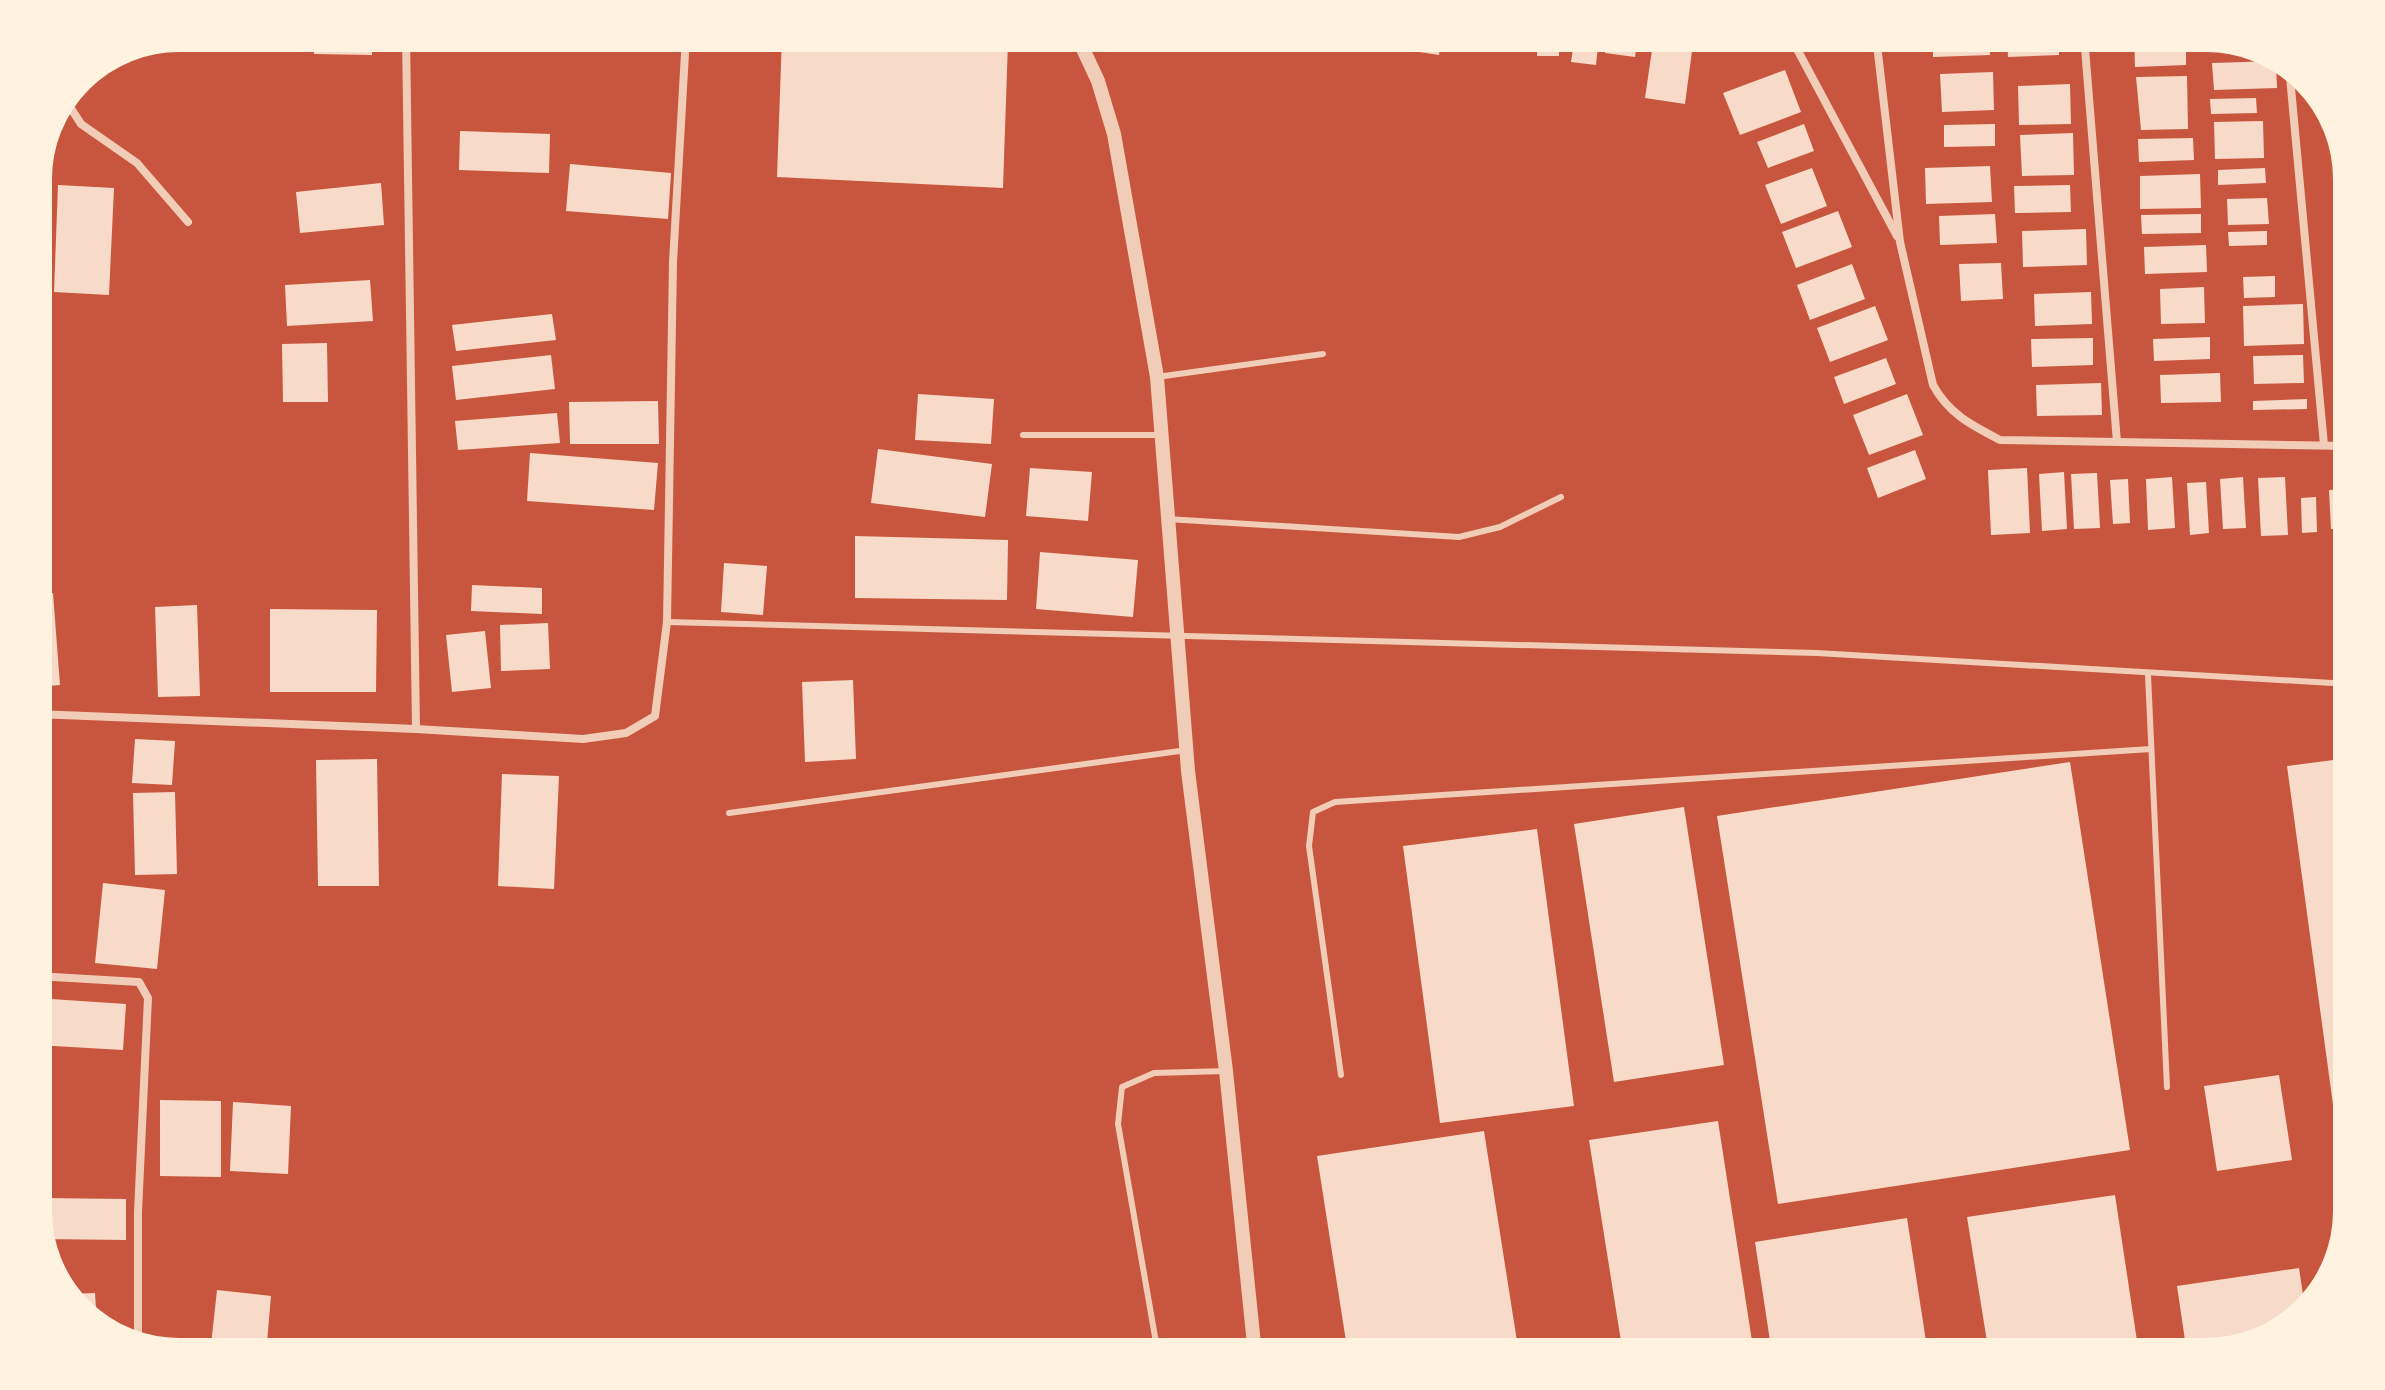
<svg xmlns="http://www.w3.org/2000/svg" width="2385" height="1390" font-family="'Space Grotesk',sans-serif">
<style>
.building{fill:#f7dbc8}
.lines{fill:none;stroke-linecap:round;stroke-linejoin:round}
.service{stroke:#f1ccb7;stroke-width:6}
.minor{stroke:#f1ccb7;stroke-width:8}
.tertiary{stroke:#f1ccb7;stroke-width:14}
.rim{fill:none;stroke:#fff3e0;stroke-width:4}
</style>
<rect width="100%" height="100%" fill="#c8553d"/>
<g class="building">
<polygon points="179,36 190,36 190,52 128,50 128,46"/>
<polygon points="314,36 372,36 372,55 314,54"/>
<polygon points="782,36 1008,42 1003,188 777,177"/>
<polygon points="1395,36 1442,36 1439,55 1393,48"/>
<polygon points="1495,36 1520,36 1520,42 1494,41"/>
<polygon points="1538,36 1559,36 1559,56 1537,56"/>
<polygon points="1575,36 1599,36 1596,65 1571,62"/>
<polygon points="1607,36 1638,36 1635,57 1605,53"/>
<polygon points="1654,36 1694,36 1685,104 1645,98"/>
<polygon points="1933,36 1989,36 1990,55 1933,57"/>
<polygon points="2007,36 2059,36 2059,55 2008,57"/>
<polygon points="2186,36 2186,65 2135,67 2134,37"/>
<polygon points="2202,36 2206,36 2248,48 2203,50"/>
<polygon points="2276,61 2277,88 2214,90 2212,63"/>
<polygon points="1785,70 1801,112 1740,135 1723,93"/>
<polygon points="1993,72 1994,110 1942,112 1940,74"/>
<polygon points="2187,76 2188,129 2141,130 2136,77"/>
<polygon points="2070,84 2071,124 2019,125 2018,86"/>
<polygon points="2256,98 2257,113 2211,114 2210,99"/>
<polygon points="2263,121 2264,158 2215,159 2214,122"/>
<polygon points="1804,124 1814,151 1768,168 1757,142"/>
<polygon points="1995,124 1995,146 1944,147 1944,125"/>
<polygon points="2335,126 2349,170 2349,172 2340,173"/>
<polygon points="460,131 550,134 549,173 459,170"/>
<polygon points="2073,133 2074,175 2022,176 2020,135"/>
<polygon points="2193,138 2194,160 2139,162 2138,139"/>
<polygon points="570,164 671,173 668,219 566,211"/>
<polygon points="1990,166 1992,202 1926,204 1925,168"/>
<polygon points="1812,168 1827,206 1781,224 1765,185"/>
<polygon points="2265,168 2266,183 2218,185 2218,170"/>
<polygon points="2200,174 2201,208 2140,209 2140,176"/>
<polygon points="381,183 384,225 300,233 296,192"/>
<polygon points="58,185 114,188 109,295 54,292"/>
<polygon points="2070,185 2071,212 2015,213 2014,186"/>
<polygon points="2267,198 2269,224 2228,225 2227,199"/>
<polygon points="1838,211 1852,247 1796,268 1782,232"/>
<polygon points="1995,214 1997,243 1940,245 1939,216"/>
<polygon points="2201,214 2201,233 2142,234 2141,215"/>
<polygon points="2349,226 2349,247 2347,247 2344,227"/>
<polygon points="36,227 47,227 43,294 36,294"/>
<polygon points="2086,229 2087,265 2023,267 2022,231"/>
<polygon points="2267,231 2267,245 2229,246 2228,232"/>
<polygon points="2206,245 2207,272 2145,274 2144,247"/>
<polygon points="2001,263 2003,299 1961,301 1959,264"/>
<polygon points="1852,264 1865,299 1810,320 1797,285"/>
<polygon points="2275,276 2275,297 2244,298 2243,277"/>
<polygon points="370,280 373,321 287,326 285,285"/>
<polygon points="2204,287 2205,323 2161,324 2160,289"/>
<polygon points="2091,292 2092,324 2035,326 2034,294"/>
<polygon points="2303,304 2304,344 2244,346 2243,306"/>
<polygon points="1875,306 1888,340 1830,362 1817,328"/>
<polygon points="552,314 556,340 456,351 452,325"/>
<polygon points="2210,337 2210,359 2154,361 2153,339"/>
<polygon points="2093,338 2093,365 2032,367 2031,339"/>
<polygon points="327,343 328,402 283,402 282,344"/>
<polygon points="551,355 555,389 456,400 452,366"/>
<polygon points="2303,355 2304,383 2254,384 2253,356"/>
<polygon points="1886,358 1896,384 1844,404 1834,377"/>
<polygon points="2220,373 2221,402 2161,403 2160,375"/>
<polygon points="2101,383 2102,415 2037,416 2036,385"/>
<polygon points="918,394 994,399 991,444 915,440"/>
<polygon points="1907,394 1923,435 1869,455 1853,415"/>
<polygon points="2307,399 2307,409 2253,410 2253,401"/>
<polygon points="658,401 659,444 570,444 569,402"/>
<polygon points="557,413 560,443 458,450 455,421"/>
<polygon points="878,449 992,464 985,517 871,503"/>
<polygon points="1915,450 1926,479 1878,498 1867,468"/>
<polygon points="530,453 658,463 654,510 527,501"/>
<polygon points="1030,468 1092,472 1088,521 1026,516"/>
<polygon points="2027,468 2030,533 1991,535 1988,470"/>
<polygon points="2064,472 2067,529 2042,531 2039,474"/>
<polygon points="2097,473 2100,528 2074,529 2071,474"/>
<polygon points="2172,477 2175,528 2148,530 2146,479"/>
<polygon points="2243,477 2246,528 2223,529 2220,479"/>
<polygon points="2285,477 2288,535 2261,536 2258,478"/>
<polygon points="2128,479 2130,523 2113,524 2110,480"/>
<polygon points="2206,482 2209,533 2190,535 2187,483"/>
<polygon points="2349,489 2349,529 2331,529 2329,490"/>
<polygon points="2316,497 2317,532 2302,533 2301,498"/>
<polygon points="36,534 40,535 39,565 36,565"/>
<polygon points="855,536 1008,540 1007,600 855,598"/>
<polygon points="1040,552 1138,560 1133,617 1036,609"/>
<polygon points="724,563 767,566 763,615 721,612"/>
<polygon points="472,585 542,588 542,614 471,611"/>
<polygon points="53,593 60,685 36,687 36,594"/>
<polygon points="197,605 200,696 158,697 155,607"/>
<polygon points="270,609 377,610 376,692 270,692"/>
<polygon points="548,623 550,669 501,671 500,625"/>
<polygon points="485,631 491,688 452,692 446,635"/>
<polygon points="853,680 856,759 805,762 802,682"/>
<polygon points="135,739 175,741 172,785 132,783"/>
<polygon points="2349,758 2349,1110 2334,1112 2287,766"/>
<polygon points="377,759 379,886 318,886 316,760"/>
<polygon points="2070,762 2130,1150 1778,1204 1717,816"/>
<polygon points="502,774 559,776 554,889 498,886"/>
<polygon points="175,792 177,874 135,875 133,793"/>
<polygon points="1684,807 1724,1065 1614,1082 1574,824"/>
<polygon points="1537,829 1574,1106 1440,1123 1403,846"/>
<polygon points="103,883 165,890 157,969 95,963"/>
<polygon points="36,998 126,1004 123,1050 36,1045"/>
<polygon points="2279,1075 2292,1160 2217,1171 2204,1086"/>
<polygon points="160,1100 221,1101 221,1177 160,1176"/>
<polygon points="233,1102 291,1106 288,1174 230,1171"/>
<polygon points="1718,1121 1754,1354 1623,1354 1589,1140"/>
<polygon points="1484,1131 1519,1354 1348,1354 1317,1156"/>
<polygon points="2115,1195 2139,1354 1989,1354 1967,1217"/>
<polygon points="41,1198 126,1199 126,1240 42,1239"/>
<polygon points="1907,1218 1928,1354 1772,1354 1755,1242"/>
<polygon points="2299,1268 2305,1308 2277,1335 2206,1354 2187,1354 2177,1286"/>
<polygon points="217,1290 271,1296 266,1354 210,1354"/>
<polygon points="95,1293 97,1324 67,1294"/>
</g>
<g class="lines">
<g class="service">
<polyline points="1157,377 1323,354"/>
<polyline points="1023,435 1160,435"/>
<polyline points="1167,519 1459,537 1500,527 1561,497"/>
<polyline points="667,622 1817,653 2349,684"/>
<polyline points="2148,675 2167,1087"/>
<polyline points="729,813 1187,750"/>
<polyline points="1341,1075 1309,846 1313,812 1335,802 2151,749"/>
<polyline points="1158,1354 1118,1124 1122,1087 1154,1073 1226,1071"/>
</g>
<g class="minor">
<polyline points="1790,36 1897,236"/>
<path d="M1876,36l24,206 33,143c16,29 38,40 67,55l349,6"/>
<polyline points="2084,36 2117,442"/>
<polyline points="2289,66 2324,445"/>
<polyline points="67,102 81,124 137,163 188,222"/>
<polyline points="36,714 416,729 406,36"/>
<polyline points="416,729 583,739 626,733 655,716 667,622 673,262 686,36"/>
<polyline points="36,976 139,982 148,998 138,1212 138,1343"/>
</g>
<polyline class="tertiary" points="1077,36 1098,81 1114,134 1157,377 1188,771 1226,1071 1255,1354"/>
</g>
<path d="M0 0H2385V1390H0ZM179 50H2206A129 129 0 0 1 2335 179V1211A129 129 0 0 1 2206 1340H179A129 129 0 0 1 50 1211V179A129 129 0 0 1 179 50Z" fill="#fff3e0" fill-rule="evenodd"/>
<path class="rim" d="M179 50H2206A129 129 0 0 1 2335 179V1211A129 129 0 0 1 2206 1340H179A129 129 0 0 1 50 1211V179A129 129 0 0 1 179 50Z"/>
</svg>
